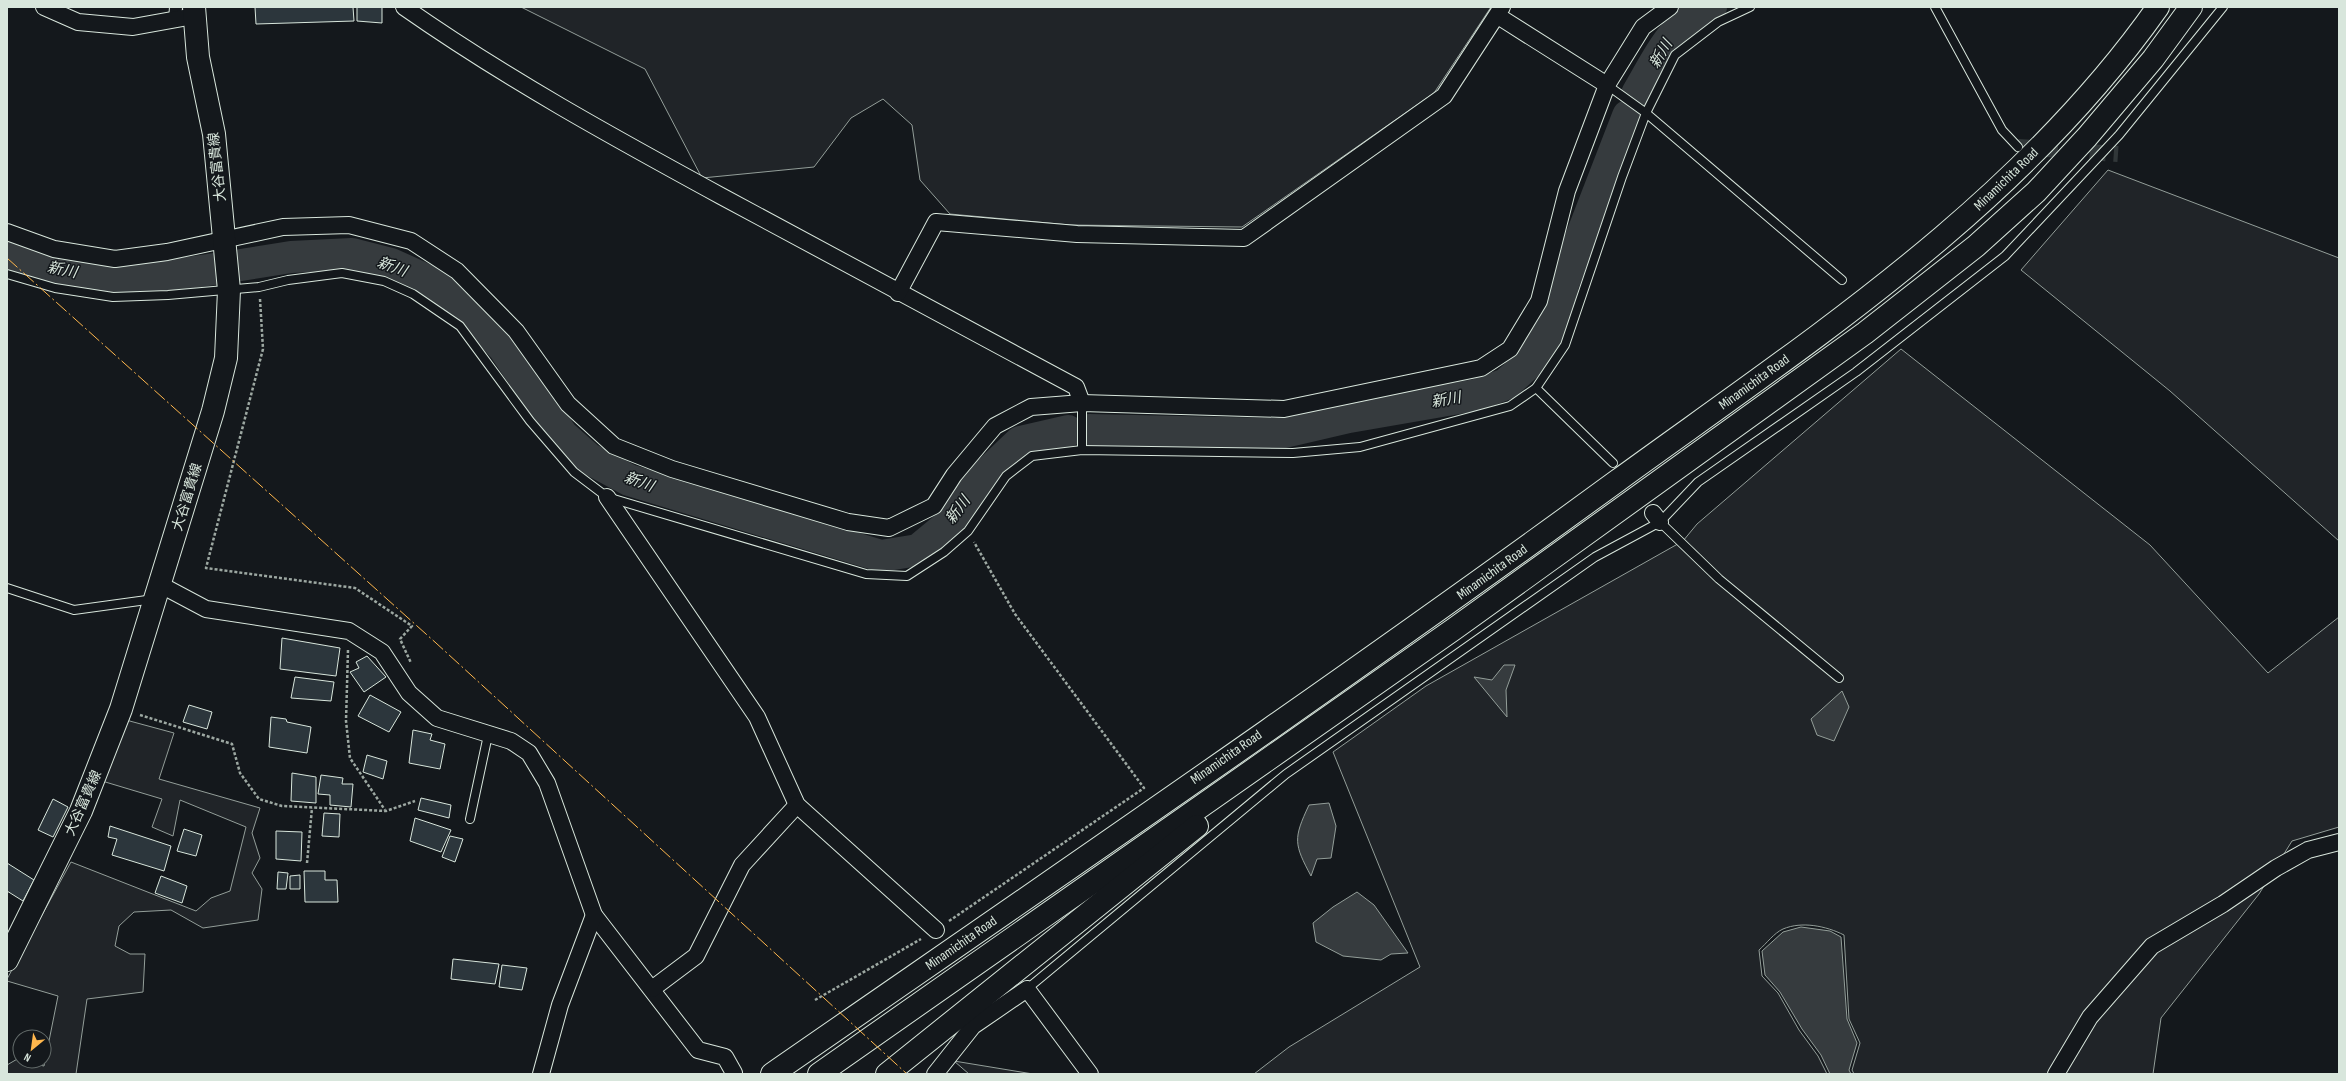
<svg xmlns="http://www.w3.org/2000/svg" width="2346" height="1081" font-family="'Sofia Sans Condensed','Noto Sans JP',sans-serif">
<style>
.green{fill:#202428;stroke:#939e99}
.water{fill:#363b3e;stroke:#939e99}
.lines{fill:none;stroke-linecap:round;stroke-linejoin:round}
.river{stroke:#363b3e;stroke-width:32}
.building{fill:#2c363c;stroke:#d8e6dc}
.minor-tunnel{stroke:#313739;stroke-width:16;stroke-dasharray:16 8;stroke-linecap:butt}
.service-casing{stroke:#d8e6dc;stroke-width:10}
.pedestrian-casing{stroke:#d8e6dc;stroke-width:14}
.minor-casing{stroke:#d8e6dc;stroke-width:18}
.secondary-casing{stroke:#d8e6dc;stroke-width:24}
.motorway-casing{stroke:#d8e6dc;stroke-width:24}
.path{stroke:#9da8a2;stroke-width:2.5;stroke-dasharray:3 2;stroke-linecap:butt}
.service{stroke:#14181c;stroke-width:8}
.pedestrian{stroke:#14181c;stroke-width:12}
.minor{stroke:#14181c;stroke-width:16}
.secondary{stroke:#14181c;stroke-width:22}
.motorway{stroke:#14181c;stroke-width:22}
.power{stroke:#ffb74d;stroke-width:1;stroke-dasharray:14 3 2 3;stroke-linecap:butt}
.labels{text-anchor:middle;dominant-baseline:central;stroke-width:3;stroke-linejoin:round;paint-order:stroke}
.street-label{font-size:14px;fill:#d8e6dc;stroke:#14181c}
.water-label{font-size:15px;font-style:italic;fill:#d8e6dc;stroke:#14181c}
</style>
<rect width="100%" height="100%" fill="#14181c"/>
<g class="green">
<polygon points="521,7 1491,7 1434,93 1242,227 1070,225 950,214 920,180 912,125 883,99 851,118 814,167 702,178 645,69"/>
<polygon points="2108,170 2339,258 2339,541 2170,391 2021,270"/>
<path d="M1901,349l249,196 118,128 71,-56v210l-47,14 -33,53 -98,124 -8,56h-299l-2,-4 8,-27 -11,-24 -5,-84c-18,-9 -42,-14 -61,-6 -9,4 -17,15 -24,21l3,26 16,17 21,37 19,26 9,18h-573l35,-27 131,-80 -87,-215 93,-66 257,-145 14,-17z"/>
<polygon points="126,720 174,733 159,779 260,808 252,833 260,858 252,873 262,889 258,920 203,928 171,910 134,912 119,926 115,946 130,954 145,954 143,992 87,999 76,1074 7,1074 7,1065 19,1058 20,1061 44,1066 58,996 7,981 7,979 71,862 196,911 211,898 230,891 246,827 180,800 173,836 152,827 162,799 102,781"/>
<polygon points="954,1061 1033,1074 969,1074"/>
</g>
<g class="water">
<polygon points="1504,665 1515,665 1506,690 1507,717 1474,677 1492,680"/>
<polygon points="1842,691 1849,707 1834,741 1817,735 1811,719"/>
<path d="M1329,803l7,23 -5,32 -14,1 -6,17c-17,-32 -18,-37 -2,-71z"/>
<polygon points="1357,892 1374,905 1408,953 1391,954 1381,960 1343,956 1316,942 1313,923 1333,907"/>
<polygon points="1801,927 1830,931 1841,937 1847,1019 1857,1043 1849,1070 1851,1074 1830,1074 1821,1055 1802,1029 1780,992 1765,975 1762,951 1783,932"/>
</g>
<g class="lines">
<g class="river">
<path d="M1637,94c22,-37 33,-68 74,-87"/>
<path d="M7,255c14,5 29,10 44,14 53,14 110,9 163,0"/>
<polyline points="241,265 291,257 352,254 391,264 433,283 471,313 504,348 562,435 588,458 629,480 881,556 918,550 953,521 977,483 1020,442 1068,431"/>
<polyline points="1089,430 1276,434 1349,417 1476,395 1506,384 1530,362 1554,325 1563,284 1628,116"/>
</g>
</g>
<g class="building">
<polygon points="255,7 353,7 354,21 256,24"/>
<polygon points="357,7 382,7 382,23 357,21"/>
<polygon points="282,638 340,648 336,676 280,669"/>
<polygon points="367,656 386,677 364,692 350,672 359,668 356,662"/>
<polygon points="295,677 334,682 331,701 291,698"/>
<polygon points="370,695 401,712 389,732 358,716"/>
<polygon points="189,705 212,712 207,729 183,722"/>
<polygon points="271,717 286,719 287,722 311,727 307,753 269,747"/>
<polygon points="413,730 432,734 430,740 445,744 440,769 409,763"/>
<polygon points="367,755 387,761 383,779 363,772"/>
<polygon points="292,773 316,777 316,803 291,801"/>
<polygon points="321,775 343,778 342,784 353,784 351,807 330,805 330,795 318,794"/>
<polygon points="421,798 451,805 449,818 418,810"/>
<polygon points="53,799 68,807 53,837 38,830"/>
<polygon points="324,813 340,814 339,837 322,836"/>
<polygon points="415,818 451,830 441,852 410,841"/>
<polygon points="110,826 171,846 164,871 112,855 117,839 108,837"/>
<polygon points="184,829 202,835 196,856 177,851"/>
<polygon points="276,831 302,832 301,861 276,859"/>
<polygon points="450,836 463,839 455,862 442,857"/>
<polygon points="7,863 34,880 23,901 7,891"/>
<polygon points="304,871 325,871 325,880 337,880 338,902 305,902"/>
<polygon points="278,872 288,873 286,889 277,889"/>
<polygon points="300,875 300,889 290,889 290,876"/>
<polygon points="161,876 187,886 182,903 155,893"/>
<polygon points="453,959 499,964 495,984 451,979"/>
<polygon points="502,965 527,968 522,990 499,987"/>
</g>
<g class="lines">
<polyline class="minor-tunnel" points="2018,147 2118,154"/>
<defs>
<g id="service">
<polyline points="1935,7 2002,130 2018,147"/>
<polyline points="1607,85 1646,113 1842,280"/>
<polyline points="7,274 55,288 113,297 168,295 259,287 288,280 342,273 384,281 413,294 460,326 530,421 574,472 607,497 866,574 907,576 944,552 968,531 1006,476 1032,456 1082,450 1293,453 1360,447 1510,406 1536,388 1565,345 1622,177 1646,113 1675,55 1718,22 1750,7"/>
<polyline points="1536,388 1613,463"/>
<polyline points="1082,450 1082,403"/>
<polyline points="1660,522 1719,579 1839,678"/>
<polyline points="7,588 74,610 154,599"/>
<polyline points="470,819 488,735"/>
<polyline points="1027,989 1286,774 1595,557 1660,522 1698,482 1856,372 2005,256 2119,135 2223,7"/>
</g>
<polyline id="pedestrian" points="175,20 176,7"/>
<g id="minor">
<polyline points="44,7 78,22 133,27 194,16"/>
<path d="M404,7c103,72 207,129 317,189 118,64 236,128 355,191l6,16"/>
<polyline points="1498,16 1607,85"/>
<polyline points="7,232 54,249 115,259 167,252 283,227 349,225 411,241 457,271 516,331 568,404 614,446 672,469 848,522 889,528 934,506 954,475 995,426 1031,407 1082,403 1284,409 1481,368 1510,349 1539,301 1567,191 1607,85 1643,27 1670,7"/>
<polyline points="898,293 936,222 1077,234 1244,238 1444,96 1502,7"/>
<polyline points="607,497 757,717 797,805 936,930"/>
<polyline points="1653,513 1660,522"/>
<polyline points="159,584 206,609 349,631 382,652 409,693 437,718 511,741 529,753 547,783 594,915 698,1050 725,1057 734,1073"/>
<polyline points="652,989 696,956 742,865 797,805"/>
<polyline points="541,1074 560,1005 594,915"/>
<polyline points="935,1074 973,1026 1027,989 1090,1074"/>
<polyline points="2056,1074 2090,1017 2152,946 2223,904 2276,868 2308,850 2339,842"/>
</g>
<polyline id="secondary" points="7,960 81,811 121,709 213,411 226,358 229,290 214,134 198,57 194,7"/>
<g id="motorway">
<path d="M772,1074c283,-196 567,-390 845,-593 194,-141 401,-275 541,-474"/>
<polyline points="819,1074 1454,629 1865,333 1976,246 2036,192 2087,137 2153,59 2191,7"/>
<polyline points="887,1074 1197,826"/>
</g>
</defs>
<use href="#service" class="service-casing"/>
<use href="#pedestrian" class="pedestrian-casing"/>
<use href="#minor" class="minor-casing"/>
<use href="#secondary" class="secondary-casing"/>
<use href="#motorway" class="motorway-casing"/>
<g class="path">
<polyline points="260,299 263,349 206,568 355,588 412,626 400,639 411,663"/>
<polyline points="348,650 346,721 350,758 385,810"/>
<polyline points="140,715 232,744 240,773 259,799 282,806 386,811 415,801"/>
<polyline points="307,863 312,808"/>
<polyline points="949,921 1144,788 1015,614 974,542"/>
<polyline points="815,1000 921,939"/>
</g>
<use href="#service" class="service"/>
<use href="#pedestrian" class="pedestrian"/>
<use href="#minor" class="minor"/>
<use href="#secondary" class="secondary"/>
<use href="#motorway" class="motorway"/>
<polyline class="power" points="7,258 436,643 907,1074"/>
</g>
<g class="labels">
<g class="street-label">
<text transform="translate(217 167) rotate(-96)">大谷富貴線</text>
<text transform="translate(2006 179) rotate(-44)">Minamichita Road</text>
<text transform="translate(1754 382) rotate(-36)">Minamichita Road</text>
<text transform="translate(187 497) rotate(-73)">大谷富貴線</text>
<text transform="translate(1492 572) rotate(-36)">Minamichita Road</text>
<text transform="translate(1226 757) rotate(-35)">Minamichita Road</text>
<text transform="translate(83 803) rotate(-66)">大谷富貴線</text>
<text transform="translate(961 943) rotate(-35)">Minamichita Road</text>
</g>
<g class="water-label">
<text transform="translate(1661 54) rotate(-59)">新川</text>
<text transform="translate(392 267) rotate(20)">新川</text>
<text transform="translate(62 270) rotate(11)">新川</text>
<text transform="translate(1446 400) rotate(-10)">新川</text>
<text transform="translate(639 482) rotate(20)">新川</text>
<text transform="translate(958 510) rotate(-53)">新川</text>
</g>
</g>
<rect width="2346" height="1081" fill="none" stroke="#d8e6dc" stroke-width="16"/>
<g transform="translate(32 1049) rotate(209)"><circle r="19" fill="#14181c" stroke="#626a69"/>
<path d="M0-3L7 15L0 10L-7 15Z" fill="#ffb74d"/>
<text y="-6" font-size="11" font-weight="bold" text-anchor="middle" fill="#d8e6dc">N</text>
</g>
</svg>
